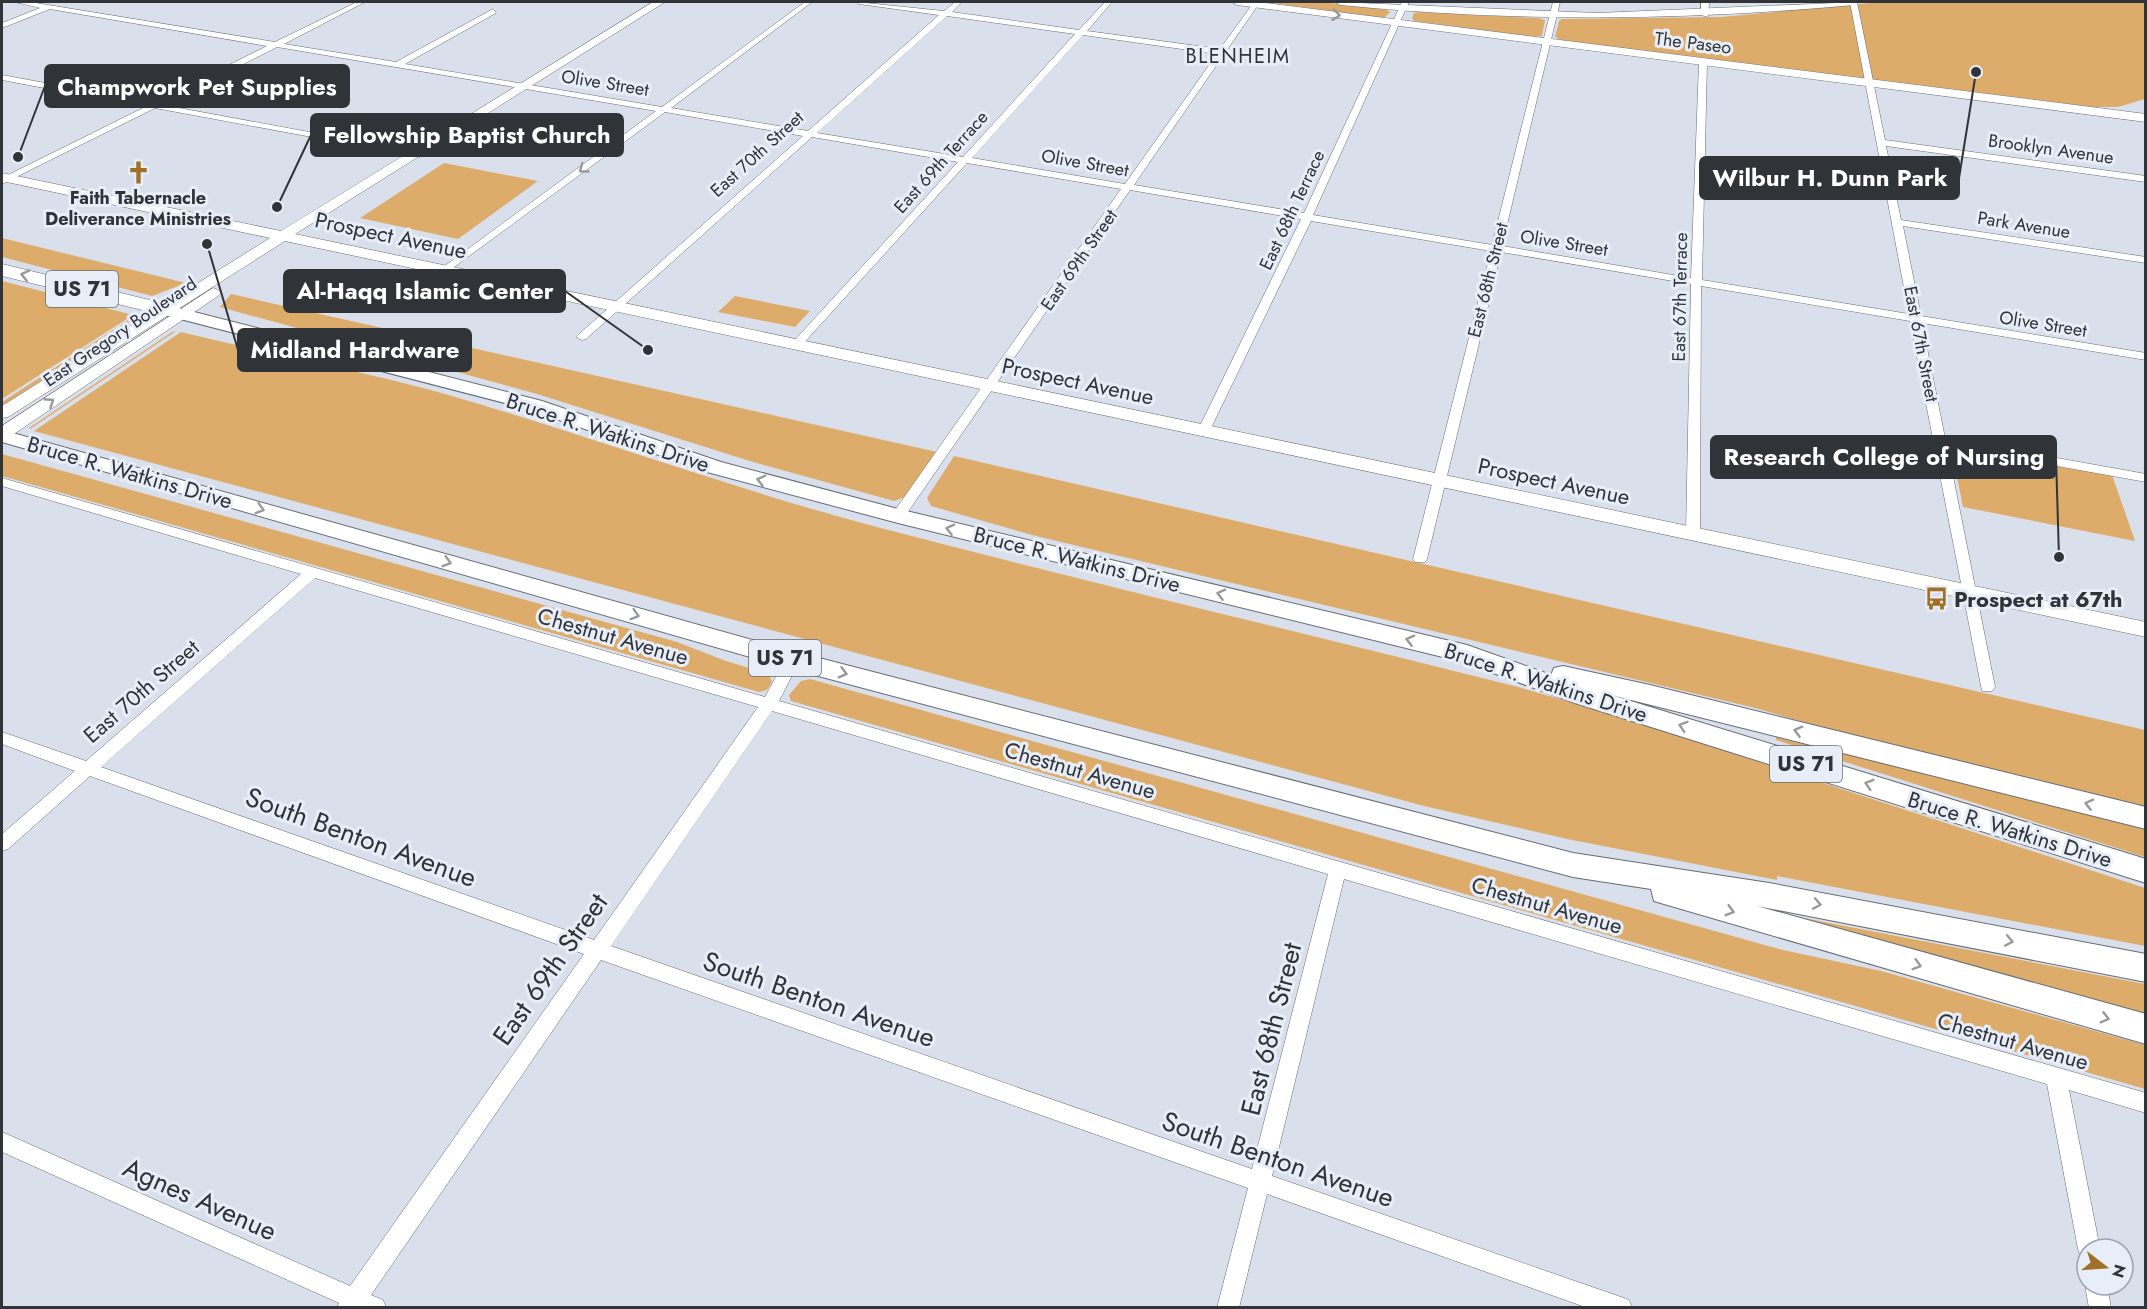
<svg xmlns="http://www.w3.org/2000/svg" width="2147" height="1309" font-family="Jost,sans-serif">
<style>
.green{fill:#deac6a}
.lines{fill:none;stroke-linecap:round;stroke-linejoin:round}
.minor-casing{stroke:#666c75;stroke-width:1}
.secondary-casing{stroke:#666c75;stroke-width:1}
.trunk-casing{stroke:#666c75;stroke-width:2}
.motorway-casing{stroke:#666c75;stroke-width:1}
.minor{fill:#fff;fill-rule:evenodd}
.secondary{fill:#fff;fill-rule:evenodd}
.trunk{fill:#fff;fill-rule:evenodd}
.motorway{fill:#fff;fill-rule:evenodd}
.oneway{stroke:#98999b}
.labels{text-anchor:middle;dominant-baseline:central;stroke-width:6;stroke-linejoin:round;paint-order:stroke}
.far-street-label{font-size:18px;fill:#303337;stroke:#e7eef8}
.far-poi-label{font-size:18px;font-weight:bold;fill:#303337;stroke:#e7eef8}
.far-neighbourhood-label{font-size:20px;letter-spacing:1.5px;fill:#303337;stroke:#e7eef8}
.shield{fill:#e7eef8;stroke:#676b71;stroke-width:1.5}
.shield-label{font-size:21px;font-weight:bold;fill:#303337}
.street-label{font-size:22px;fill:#303337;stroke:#e7eef8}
.poi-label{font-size:22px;font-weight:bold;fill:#303337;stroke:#e7eef8;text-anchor:start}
.near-street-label{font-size:27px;fill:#303337;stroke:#e7eef8}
.leader{fill:none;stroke:#303337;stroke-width:2}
.callout-dot{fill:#303337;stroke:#e7eef8;stroke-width:2}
.callout{fill:#303337;stroke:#303337;stroke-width:2}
.callout-label{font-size:24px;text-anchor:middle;font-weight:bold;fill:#fff}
</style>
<rect width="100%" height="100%" fill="#d9e0eb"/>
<g class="green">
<polygon points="1265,2 1321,2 1385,9 1390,12 1384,18"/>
<polygon points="1880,2 2145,2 2145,99 2118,107 2091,107 1561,40 1555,37 1559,21 1562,19 1721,17"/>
<polygon points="1419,12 1538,18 1545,20 1542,36 1533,37 1414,21 1412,18 1414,13"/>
<polygon points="444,163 538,181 458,239 360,218"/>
<polygon points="2,238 186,283 152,296 2,257"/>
<polygon points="2,281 133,315 2,399"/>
<polygon points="231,294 937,452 905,497 894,501 753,462 537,394 220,307"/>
<polygon points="735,296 810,311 795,327 718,312"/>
<polygon points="139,316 138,318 2,406 2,402 130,319"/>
<polygon points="176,331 30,429 29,428 172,332"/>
<path d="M181,332c85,21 172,37 257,60 147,42 291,96 439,135 213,56 427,106 641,160l94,27 533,174v58l-368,-70v4l-210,-41 -143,-33 -1390,-375z"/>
<polygon points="1957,447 2112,475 2135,541 1963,507 1952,451"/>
<polygon points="2,454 677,642 726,661 769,674 772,682 767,690 759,692 2,476"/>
<polygon points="954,456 2145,730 2145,807 1838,732 1755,708 1032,535 931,506 927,498"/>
<polygon points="810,679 1783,950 1881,971 2145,1045 2145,1089 791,701 789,695 801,681"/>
<polygon points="1776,737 2145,827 2145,857 1776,740"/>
<polygon points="1793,916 2145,984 2145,1018 1795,921"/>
</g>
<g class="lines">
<defs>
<g id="minor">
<path d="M15,2h15l245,40 82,-40h8l-81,42 112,18 97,-53 3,4 -91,51 257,43 143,-105h7l-141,106 137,23 131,-116 -80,-11 -3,-2 88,9 11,-9h7l-10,10 127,18 26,-28h7l-25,29 133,18 34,-47h6l-126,183 170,28 98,-211h7l-96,213 179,30 61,-243h7l-58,244 189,32 8,-216 4,-2 4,2 -5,218 207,34 -59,-312h7l28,138 261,36v6l-260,-36 15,74 245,37v6l-243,-37 18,90 225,37v7l-224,-37 23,115 201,36v8l-199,-36 48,241 -3,4h-10l-72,-370 -209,-35 -1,247 -7,5 -7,-5 5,-249 -190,-32 -74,307 -2,3h-10l-2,-3 78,-308 -180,-30 -101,209 -6,4 -6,-4 103,-211 -171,-29 -227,329h-10l-2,-3 2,-3 228,-324 -154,-26 -166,183h-8v-4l165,-180 -146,-25 -226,202 -4,1 -6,-3 2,-2 225,-199 -138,-24 -219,161 -5,-3 1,-2 214,-157 -379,-64 -114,58 254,47 3,1v4l-265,-49 -153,76v-6l143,-71 -143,-27v-5l151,28 114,-57 -217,-37 -48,19v-5l38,-15zM947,16l128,18 -112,123 -146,-24zM1083,35l134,19 -92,130 -153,-26z"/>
<polygon points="1701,2 1709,2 1708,17 1701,15"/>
<path d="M2,478l763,219 22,-41 5,-2 8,6 -21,41 1367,392v20l-77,-23 31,159h-13v10l-6,-2 -3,-8 -31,-165 -703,-205 -72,297 349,121 8,3 3,8h-44l-321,-114 -28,114h-22l31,-120 -647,-228 -230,335 12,5 3,8h-49l2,-5 -337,-151v-20l348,154 234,-332 -494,-178 -82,73 -6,2v-17l73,-63 -73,-27v-12l84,29 215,-187 -299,-88zM315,578l443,129 -164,233 -493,-173zM772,711l556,163 -76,295 -641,-223z"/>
<polygon points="2087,1280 2087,1285 2107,1285 2111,1308 2089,1308 2085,1285"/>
</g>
<g id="secondary">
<polygon points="653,2 665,2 295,234 2146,622 2146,637 285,241 8,417 2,418 2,406 270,238 2,181 2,173 281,231"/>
<polygon points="1232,2 1258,2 2146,114 2146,122 1237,5"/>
<path d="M1335,2l262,11 262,-11 -5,3c-172,16 -342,17 -514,0z"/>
<polygon points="213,288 218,290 221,293 218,296 8,438 2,439 2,426"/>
</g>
<g id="trunk">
<polygon points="163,304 542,401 721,462 898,509 1467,645 1551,675 1554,668 1563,666 1650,685 2146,807 2146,829 1611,695 2146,859 2146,883 1575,703 1463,662 898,523 707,472 528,409 157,313 154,309"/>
<polygon points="2,430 792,651 1573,853 1769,883 2146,954 2146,982 1757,906 2146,1014 2146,1044 1664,904 1654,901 1651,889 1573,877 792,669 2,442"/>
</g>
<polygon id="motorway" points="2,264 170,305 173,309 170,313 163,315 2,276"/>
</defs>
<use href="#minor" class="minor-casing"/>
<use href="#secondary" class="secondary-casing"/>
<use href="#trunk" class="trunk-casing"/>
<use href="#motorway" class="motorway-casing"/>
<use href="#minor" class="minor"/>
<use href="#secondary" class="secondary"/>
<use href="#trunk" class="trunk"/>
<use href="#motorway" class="motorway"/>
</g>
<defs><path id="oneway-chevron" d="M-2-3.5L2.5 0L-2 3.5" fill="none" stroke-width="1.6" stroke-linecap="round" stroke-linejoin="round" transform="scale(1.5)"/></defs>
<g class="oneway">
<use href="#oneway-chevron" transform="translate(1336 15) rotate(7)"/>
<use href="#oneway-chevron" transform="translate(583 169) rotate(144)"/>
<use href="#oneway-chevron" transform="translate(25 275) rotate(-167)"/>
<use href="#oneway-chevron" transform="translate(50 402) rotate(-33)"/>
<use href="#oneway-chevron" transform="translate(761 480) rotate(-165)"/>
<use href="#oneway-chevron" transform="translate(260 509) rotate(16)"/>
<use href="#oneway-chevron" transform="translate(950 529) rotate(-166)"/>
<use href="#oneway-chevron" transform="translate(447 562) rotate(16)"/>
<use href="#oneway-chevron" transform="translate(1221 594) rotate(-166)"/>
<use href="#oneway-chevron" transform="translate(635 615) rotate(16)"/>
<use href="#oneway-chevron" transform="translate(1410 640) rotate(-166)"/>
<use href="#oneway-chevron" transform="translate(843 673) rotate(15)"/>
<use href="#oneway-chevron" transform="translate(1683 726) rotate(-163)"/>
<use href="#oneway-chevron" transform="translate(1798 731) rotate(-166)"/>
<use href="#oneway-chevron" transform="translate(1869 784) rotate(-163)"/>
<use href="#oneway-chevron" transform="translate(2089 804) rotate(-166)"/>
<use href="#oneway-chevron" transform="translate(1817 904) rotate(11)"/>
<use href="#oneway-chevron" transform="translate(1730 911) rotate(16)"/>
<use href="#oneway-chevron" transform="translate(2009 941) rotate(11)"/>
<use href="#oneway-chevron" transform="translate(1917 965) rotate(16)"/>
<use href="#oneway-chevron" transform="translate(2105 1018) rotate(15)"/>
</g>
<defs>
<symbol id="church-bare" viewBox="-9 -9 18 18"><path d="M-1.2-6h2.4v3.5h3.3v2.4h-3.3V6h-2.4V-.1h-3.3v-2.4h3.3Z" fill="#a16f25" stroke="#e7eef8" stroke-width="2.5" paint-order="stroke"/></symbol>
<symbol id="bus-bare" viewBox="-9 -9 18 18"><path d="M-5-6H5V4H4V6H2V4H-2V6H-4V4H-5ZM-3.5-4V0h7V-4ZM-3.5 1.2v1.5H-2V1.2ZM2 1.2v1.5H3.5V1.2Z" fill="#a16f25" stroke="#e7eef8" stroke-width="2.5" paint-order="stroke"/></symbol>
</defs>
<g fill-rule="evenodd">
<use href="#church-bare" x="122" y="156" width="33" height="33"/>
<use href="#bus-bare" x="1920" y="582" width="33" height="33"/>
</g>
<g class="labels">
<g class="far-street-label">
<text transform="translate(1693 43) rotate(7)">The Paseo</text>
<text transform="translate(605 83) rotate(9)">Olive Street</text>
<text transform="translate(2051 149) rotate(8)">Brooklyn Avenue</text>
<text transform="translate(757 154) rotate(-42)">East 70th Street</text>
<text transform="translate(941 162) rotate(-48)">East 69th Terrace</text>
<text transform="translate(1085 163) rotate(10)">Olive Street</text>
<text transform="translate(1292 210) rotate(-65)">East 68th Terrace</text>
<text transform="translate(2024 225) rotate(9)">Park Avenue</text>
<text transform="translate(1564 243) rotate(9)">Olive Street</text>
<text transform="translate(1079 260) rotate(-55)">East 69th Street</text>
<text transform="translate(1488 280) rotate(-76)">East 68th Street</text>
<text transform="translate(1680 297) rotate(-89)">East 67th Terrace</text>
<text transform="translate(2043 324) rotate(9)">Olive Street</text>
<text transform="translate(120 332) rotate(-34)">East Gregory Boulevard</text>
<text transform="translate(1921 344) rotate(79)">East 67th Street</text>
</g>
<g class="far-poi-label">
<text x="138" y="198">Faith Tabernacle<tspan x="138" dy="21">Deliverance Ministries</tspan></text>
</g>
<g class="far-neighbourhood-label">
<text x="1238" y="56">BLENHEIM</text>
</g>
<g class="shield">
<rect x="46" y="271" width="72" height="36" rx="4.5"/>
<rect x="749" y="640" width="72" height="36" rx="4.5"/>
<rect x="1770" y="746" width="72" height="36" rx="4.5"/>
</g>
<g class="shield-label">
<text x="82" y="289">US 71</text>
<text x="785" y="658">US 71</text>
<text x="1806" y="764">US 71</text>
</g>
<g class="street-label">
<text transform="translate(391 235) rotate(12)">Prospect Avenue</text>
<text transform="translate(1078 381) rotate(12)">Prospect Avenue</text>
<text transform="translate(608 432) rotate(18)">Bruce R. Watkins Drive</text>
<text transform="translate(130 472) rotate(16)">Bruce R. Watkins Drive</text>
<text transform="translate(1554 481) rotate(12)">Prospect Avenue</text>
<text transform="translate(1077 559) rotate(14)">Bruce R. Watkins Drive</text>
<text transform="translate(613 636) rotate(16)">Chestnut Avenue</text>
<text transform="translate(1546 682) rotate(18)">Bruce R. Watkins Drive</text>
<text transform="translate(141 691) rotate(-41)">East 70th Street</text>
<text transform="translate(1080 770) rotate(16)">Chestnut Avenue</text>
<text transform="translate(2010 829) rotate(17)">Bruce R. Watkins Drive</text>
<text transform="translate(1547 905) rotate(16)">Chestnut Avenue</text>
<text transform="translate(2013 1041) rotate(16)">Chestnut Avenue</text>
</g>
<g class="poi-label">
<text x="1954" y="599">Prospect at 67th</text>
</g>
<g class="near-street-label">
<text transform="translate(361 837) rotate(20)">South Benton Avenue</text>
<text transform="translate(550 969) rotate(-55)">East 69th Street</text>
<text transform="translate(819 999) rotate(19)">South Benton Avenue</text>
<text transform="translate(1271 1029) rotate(-76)">East 68th Street</text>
<text transform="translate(1278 1159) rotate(19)">South Benton Avenue</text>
<text transform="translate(200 1199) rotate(24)">Agnes Avenue</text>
</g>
</g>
<path class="leader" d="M18 157L45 86M277 207L311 135M1976 72L1959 178M648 350L565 291M207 244L238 350M2059 557L2056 457"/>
<g class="callout-dot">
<circle cx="18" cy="157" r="6"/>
<circle cx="277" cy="207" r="6"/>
<circle cx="1976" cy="72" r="6"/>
<circle cx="648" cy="350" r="6"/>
<circle cx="207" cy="244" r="6"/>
<circle cx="2059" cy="557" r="6"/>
</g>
<g class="callout">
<rect x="45" y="65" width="304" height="42" rx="6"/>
<rect x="311" y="114" width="312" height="42" rx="6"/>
<rect x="1700" y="157" width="259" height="42" rx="6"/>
<rect x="284" y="270" width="281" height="42" rx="6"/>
<rect x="238" y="329" width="233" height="42" rx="6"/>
<rect x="1711" y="436" width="345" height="42" rx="6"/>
</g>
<g class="callout-label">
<text x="197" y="95">Champwork Pet Supplies</text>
<text x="467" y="143">Fellowship Baptist Church</text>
<text x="1830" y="186">Wilbur H. Dunn Park</text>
<text x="425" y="299">Al-Haqq Islamic Center</text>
<text x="355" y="358">Midland Hardware</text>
<text x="1884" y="465">Research College of Nursing</text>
</g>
<rect width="2147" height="1309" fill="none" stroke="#303337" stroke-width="6"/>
<g transform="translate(2105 1267) rotate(107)"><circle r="28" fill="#e7eef8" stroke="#9ea3ab" stroke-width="1.5"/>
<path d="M0-4.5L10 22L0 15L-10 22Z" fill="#a16f25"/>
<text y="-9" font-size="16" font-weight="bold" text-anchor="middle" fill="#303337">N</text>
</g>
</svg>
